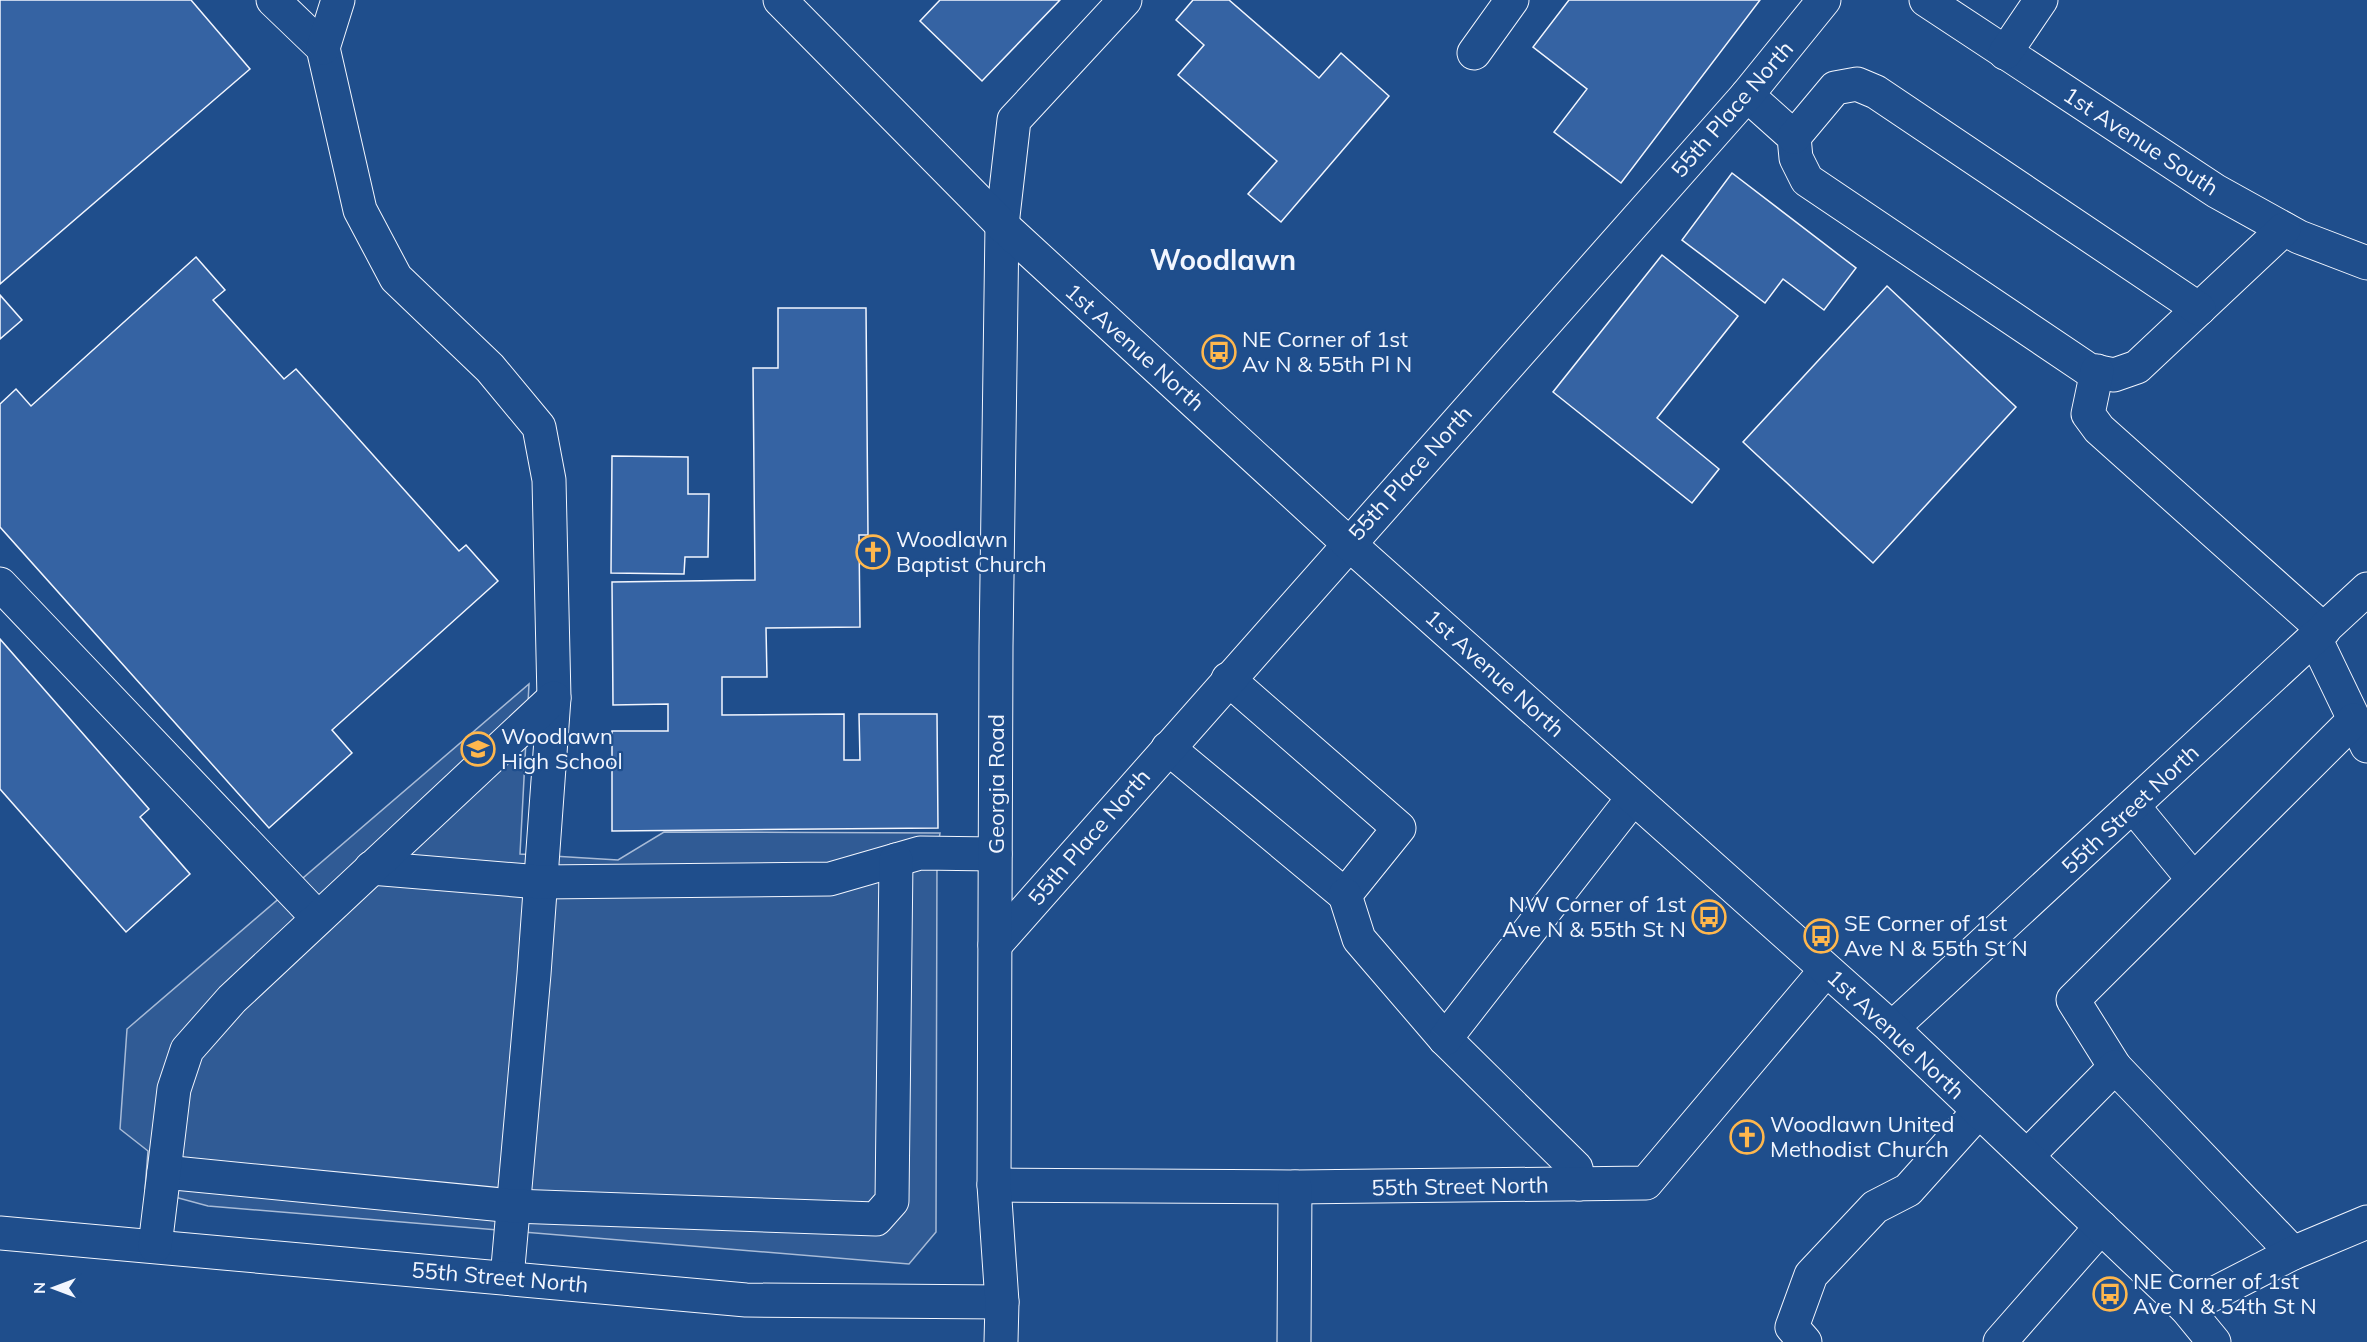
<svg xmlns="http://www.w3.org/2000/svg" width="2367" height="1342" font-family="Mulish,sans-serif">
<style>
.built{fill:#305b95;stroke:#a8bbd7;stroke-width:1.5}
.building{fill:#3563a3;stroke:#f2f6ff;stroke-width:1.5}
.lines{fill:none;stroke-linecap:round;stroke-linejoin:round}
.minor-casing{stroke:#f2f6ff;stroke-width:35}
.major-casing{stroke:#f2f6ff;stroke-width:35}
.minor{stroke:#1f4e8c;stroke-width:33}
.major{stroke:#1f4e8c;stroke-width:33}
.labels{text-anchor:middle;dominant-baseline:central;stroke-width:4.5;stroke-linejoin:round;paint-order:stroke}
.street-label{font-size:22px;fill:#f2f6ff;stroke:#1f4e8c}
.poi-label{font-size:22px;fill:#f2f6ff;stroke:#1f4e8c;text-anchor:start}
.district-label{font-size:28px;font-weight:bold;fill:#f2f6ff;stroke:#1f4e8c}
</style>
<rect width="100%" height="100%" fill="#1f4e8c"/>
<polygon class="built" points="529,684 520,854 618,860 664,832 940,833 937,853 936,1232 909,1264 208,1206 145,1189 148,1151 120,1129 127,1029"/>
<g class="building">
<polygon points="0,0 191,0 250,69 0,284"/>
<polygon points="940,0 1060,0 982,81 920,21"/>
<polygon points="1193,0 1229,0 1319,78 1341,53 1389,96 1281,222 1248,194 1277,161 1178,75 1204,45 1176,20"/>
<polygon points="1569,0 1760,0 1621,183 1554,132 1587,89 1533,47"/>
<polygon points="1732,173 1856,268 1824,310 1783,279 1765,303 1682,240"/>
<polygon points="1662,255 1738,316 1657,418 1719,469 1692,503 1553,392"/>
<polygon points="196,257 225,290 213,300 284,379 296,369 459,551 466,545 498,581 332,730 352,753 269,828 0,527 0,404 16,389 31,406"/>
<polygon points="1887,286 2016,407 1873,563 1743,442"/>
<polygon points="0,295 22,320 0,339"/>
<polygon points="778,308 866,308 868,535 859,535 860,627 766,628 767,677 722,677 722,715 844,714 844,760 860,760 859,714 937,714 938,828 612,831 612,731 668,731 668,704 613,705 612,582 755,580 753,368 778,368"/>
<polygon points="612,456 688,457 688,494 709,494 708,557 685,557 684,574 611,573"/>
<polygon points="0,639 149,809 140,817 190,874 126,932 0,789"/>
</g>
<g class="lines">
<defs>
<g id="minor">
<polyline points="273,0 323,48 360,210 396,278 490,368 539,427 549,480 554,698 534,974 507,1278"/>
<polyline points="1926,0 2216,191 2299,237 2367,263"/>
<polyline points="323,48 338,0"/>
<polyline points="1474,53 1512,0"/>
<polyline points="2005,53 2041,0"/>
<polyline points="1747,95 1794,137 1796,158 1807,180 2089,370 2114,375 2137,367 2284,229"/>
<polyline points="1794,137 1835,88 1857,84 1876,92 2199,309"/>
<polyline points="2097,371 2088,414 2099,429 2324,630"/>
<polyline points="0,584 318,918"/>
<polyline points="2315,638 2367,746"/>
<polyline points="1168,748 1345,895 1399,828 1228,679"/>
<polyline points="2133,806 2193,879"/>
<polyline points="371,868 540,882 830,879 920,853 995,854"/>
<polyline points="1345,895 1359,939 1445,1039 1576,1168 1579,1184"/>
<polyline points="995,945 1747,95 1824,0"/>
<polyline points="1892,1028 2367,589"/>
<polyline points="1445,1039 1633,798"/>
<polyline points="2115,1067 2073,1000 2354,720"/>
<polyline points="2027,1156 2115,1067 2293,1253"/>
<polyline points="164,1172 513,1206 876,1219 892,1201 896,860"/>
<polyline points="994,1185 1295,1187 1646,1183 1826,970"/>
<polyline points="0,1233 746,1300 1002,1302"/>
<polyline points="155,1246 174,1089 187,1050 232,999 554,698"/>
<polyline points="2186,1308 2293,1253 2367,1222"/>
<polyline points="1001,1342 1002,1302 994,1185 996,647 1002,225 1014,120 1125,0"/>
<polyline points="1294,1342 1295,1187"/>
<polyline points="1805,1342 1792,1327 1811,1275 1875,1207 1908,1190 1979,1111"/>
<polyline points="2000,1342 2101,1227"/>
</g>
<polyline id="major" points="780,0 1002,225 1348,543 1892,1028 2186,1308 2214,1342"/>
</defs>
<use href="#minor" class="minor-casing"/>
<use href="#major" class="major-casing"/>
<use href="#minor" class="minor"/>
<use href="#major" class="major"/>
</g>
<defs>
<symbol id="bus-ring" viewBox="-11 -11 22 22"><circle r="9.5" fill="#1f4e8c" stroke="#ffb74d" stroke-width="1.5"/><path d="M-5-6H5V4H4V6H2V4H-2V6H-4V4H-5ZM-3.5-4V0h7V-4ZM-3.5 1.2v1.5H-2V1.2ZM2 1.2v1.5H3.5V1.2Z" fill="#ffb74d"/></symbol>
<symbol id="church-ring" viewBox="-11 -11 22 22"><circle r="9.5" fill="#1f4e8c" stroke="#ffb74d" stroke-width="1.5"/><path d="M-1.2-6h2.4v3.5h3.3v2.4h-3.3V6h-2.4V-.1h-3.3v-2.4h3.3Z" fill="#ffb74d"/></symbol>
<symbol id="school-ring" viewBox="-11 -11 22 22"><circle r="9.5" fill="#1f4e8c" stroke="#ffb74d" stroke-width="1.5"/><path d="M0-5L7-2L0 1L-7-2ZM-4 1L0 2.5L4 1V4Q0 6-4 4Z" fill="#ffb74d"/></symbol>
</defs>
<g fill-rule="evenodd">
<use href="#bus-ring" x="1200" y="333" width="38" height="38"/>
<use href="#church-ring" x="854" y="533" width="38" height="38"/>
<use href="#school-ring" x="459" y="730" width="38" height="38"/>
<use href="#bus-ring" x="1690" y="898" width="38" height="38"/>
<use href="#bus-ring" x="1802" y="917" width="38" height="38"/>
<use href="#church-ring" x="1728" y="1118" width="38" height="38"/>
<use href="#bus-ring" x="2091" y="1275" width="38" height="38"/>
</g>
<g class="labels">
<g class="street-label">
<text transform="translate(1732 109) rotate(-49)">55th Place North</text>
<text transform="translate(2141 141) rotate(33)">1st Avenue South</text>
<text transform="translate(1135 347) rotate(42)">1st Avenue North</text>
<text transform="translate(1410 473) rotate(-48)">55th Place North</text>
<text transform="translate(1495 673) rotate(42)">1st Avenue North</text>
<text transform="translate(996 784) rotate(-90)">Georgia Road</text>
<text transform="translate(2130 809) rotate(-43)">55th Street North</text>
<text transform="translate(1089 837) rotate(-49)">55th Place North</text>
<text transform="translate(1896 1034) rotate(43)">1st Avenue North</text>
<text transform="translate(1460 1186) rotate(-1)">55th Street North</text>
<text transform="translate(500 1277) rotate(5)">55th Street North</text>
</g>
<g class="poi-label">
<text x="1242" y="339">NE Corner of 1st<tspan x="1242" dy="25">Av N &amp; 55th Pl N</tspan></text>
<text x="896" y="539">Woodlawn<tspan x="896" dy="25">Baptist Church</tspan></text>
<text x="501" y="736">Woodlawn<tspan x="501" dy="25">High School</tspan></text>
<text x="1686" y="904" text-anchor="end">NW Corner of 1st<tspan x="1686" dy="25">Ave N &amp; 55th St N</tspan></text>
<text x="1844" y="923">SE Corner of 1st<tspan x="1844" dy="25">Ave N &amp; 55th St N</tspan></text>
<text x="1770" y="1124">Woodlawn United<tspan x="1770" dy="25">Methodist Church</tspan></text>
<text x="2133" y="1281">NE Corner of 1st<tspan x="2133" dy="25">Ave N &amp; 54th St N</tspan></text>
</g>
<g class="district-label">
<text x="1223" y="259">Woodlawn</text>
</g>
</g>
<g transform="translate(54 1288) rotate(270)" stroke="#1f4e8c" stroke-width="4.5" paint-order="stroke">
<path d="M0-4.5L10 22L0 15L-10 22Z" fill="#f2f6ff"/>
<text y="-9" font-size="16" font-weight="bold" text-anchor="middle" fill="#f2f6ff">N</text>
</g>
</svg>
